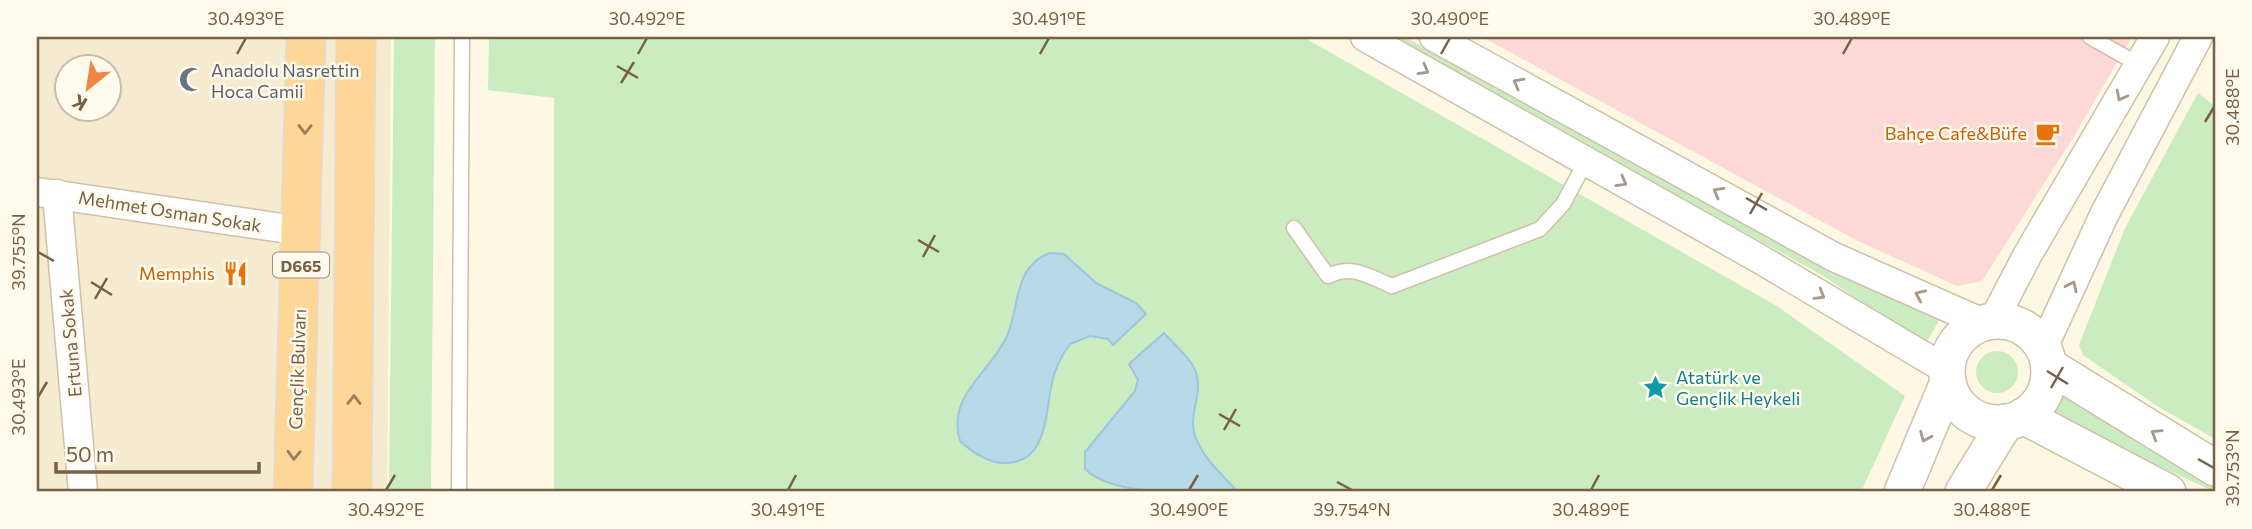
<svg xmlns="http://www.w3.org/2000/svg" width="2252" height="529" font-family="Commissioner,sans-serif">
<style>
.residential{fill:#f5ebd1;fill-rule:evenodd}
.medical{fill:#fcd8d6}
.green{fill:#cbecc1}
.water{fill:#b7d9e8;stroke:#9cc6da;stroke-width:2}
.lines{fill:none;stroke-linecap:round;stroke-linejoin:round}
.service-casing{stroke:#cfc0a9;stroke-width:17}
.minor-casing{stroke:#cfc0a9;stroke-width:31}
.tertiary-casing{stroke:#cfc0a9;stroke-width:38}
.trunk-casing{stroke:#e1dcd7;stroke-width:41}
.service{stroke:#fff;stroke-width:14}
.minor{stroke:#fff;stroke-width:28}
.tertiary{stroke:#fff;stroke-width:35}
.trunk{stroke:#fdd698;stroke-width:38}
.oneway{stroke:#a79888}
.oneway2{stroke:#987e5c}
.ticks{fill:none;stroke:#776048;stroke-width:2.5}
.labels{text-anchor:middle;dominant-baseline:central;stroke-width:5;stroke-linejoin:round;paint-order:stroke}
.shield{fill:#fffaeb;stroke:#a08e79;stroke-width:2}
.shield-label{font-size:16px;font-weight:bold;fill:#776048}
.worship-label{font-size:18px;fill:#5b616d;stroke:#fffaeb;text-anchor:start}
.food-label{font-size:18px;fill:#c56008;stroke:#fffaeb;text-anchor:end}
.street-label{font-size:18px;fill:#776048;stroke:#fffaeb}
.culture-label{font-size:18px;fill:#0d838f;stroke:#fffaeb;text-anchor:start}
.neatline{fill:none;stroke:#776048;stroke-width:2.5}
.ticks-label{font-size:18px;text-anchor:middle;fill:#776048}
</style>
<rect width="100%" height="100%" fill="#fdf8e3"/>
<path class="residential" d="M37,37h354l-4,455h-350zM66,66h42v42h-42z"/>
<polygon class="medical" points="1482,37 2132,37 2073,138 1982,281 1957,286 1856,240"/>
<g class="green">
<polygon points="394,37 435,37 431,492 389,492"/>
<polygon points="489,37 1303,37 1777,306 1905,396 1861,492 554,492 554,98 488,90"/>
<polygon points="1389,37 1405,37 1826,268 1898,302 1941,317 1925,345 1822,275"/>
<polygon points="2198,93 2215,106 2215,439 2157,406 2083,355 2079,345 2125,228"/>
<circle cx="1997" cy="372" r="21"/>
<polygon points="2066,386 2215,484 2215,492 2050,416"/>
</g>
<g class="water">
<path d="M1050,253l14,1 32,29 40,20 10,11 -33,31 -5,-6 -18,-3 -20,8c-9,12 -15,24 -18,39 -7,30 -4,82 -49,80 -16,-1 -31,-11 -43,-22 -14,-45 31,-69 47,-105 13,-29 6,-70 43,-83z"/>
<path d="M1164,333c10,12 30,27 33,43 5,20 -9,40 -2,60 9,24 27,38 43,56 -40,0 -124,6 -153,-23v-17l50,-61 3,-11 -9,-16z"/>
</g>
<g class="lines">
<defs>
<g id="service">
<polyline points="2090,37 2138,64"/>
<path d="M1294,228l34,48c25,-12 40,0 64,10l148,-57 23,-25 23,-43"/>
<polyline points="459,492 462,37"/>
</g>
<g id="minor">
<polyline points="1365,37 1758,258 1947,370"/>
<polyline points="1434,37 1834,257 1983,323"/>
<polyline points="37,192 302,231"/>
<polyline points="57,194 83,492"/>
<polyline points="1993,321 2028,254 2155,37"/>
<polyline points="2043,348 2104,215 2198,37"/>
</g>
<g id="tertiary">
<circle cx="1998" cy="372" r="51"/>
<polyline points="2049,366 2215,468"/>
<polyline points="2023,416 2168,492"/>
<polyline points="1902,492 1948,382"/>
<polyline points="1963,492 2006,422"/>
</g>
<g id="trunk">
<polyline points="293,492 306,37"/>
<polyline points="352,492 356,37"/>
</g>
</defs>
<use href="#service" class="service-casing"/>
<use href="#minor" class="minor-casing"/>
<use href="#tertiary" class="tertiary-casing"/>
<use href="#trunk" class="trunk-casing"/>
<use href="#service" class="service"/>
<use href="#minor" class="minor"/>
<use href="#tertiary" class="tertiary"/>
<use href="#trunk" class="trunk"/>
</g>
<defs><path id="oneway-chevron" d="M-2-3.5L2.5 0L-2 3.5" fill="none" stroke-width="1.6" stroke-linecap="round" stroke-linejoin="round" transform="scale(1.75)"/></defs>
<g class="oneway">
<use href="#oneway-chevron" transform="translate(1424 70) rotate(29)"/>
<use href="#oneway-chevron" transform="translate(1518 83) rotate(-152)"/>
<use href="#oneway-chevron" transform="translate(2121 96) rotate(118)"/>
<use href="#oneway-chevron" transform="translate(1622 182) rotate(29)"/>
<use href="#oneway-chevron" transform="translate(1718 192) rotate(-151)"/>
<use href="#oneway-chevron" transform="translate(2072 286) rotate(-65)"/>
<use href="#oneway-chevron" transform="translate(1820 295) rotate(31)"/>
<use href="#oneway-chevron" transform="translate(1920 295) rotate(-156)"/>
<use href="#oneway-chevron" transform="translate(2156 434) rotate(-148)"/>
<use href="#oneway-chevron" transform="translate(1925 437) rotate(113)"/>
</g>
<g class="oneway2">
<use href="#oneway-chevron" transform="translate(305 129) rotate(91)"/>
<use href="#oneway-chevron" transform="translate(354 400) rotate(-89)"/>
<use href="#oneway-chevron" transform="translate(294 455) rotate(92)"/>
</g>
<path class="ticks" d="M237,54l9,-16M638,54l9,-16M1040,54l9,-16M1441,54l9,-16M1843,54l9,-16M617,66l21,12M621,83l13,-21M2205,122l9,-15M1746,198l21,12M1750,214l12,-21M918,240l21,12M38,252l16,9M923,257l12,-22M91,282l21,13M95,299l12,-21M2047,371l21,13M2051,388l12,-21M38,397l9,-15M1219,414l21,12M1224,430l12,-21M2198,459l16,9M1337,482l15,8M386,490l9,-15M788,490l8,-15M1189,490l9,-15M1591,490l8,-15M1992,490l9,-15"/>
<defs>
<symbol id="mosque-bare" viewBox="-9 -9 18 18"><path d="M3.5-4.9A6 6 0 1 0 3.5 4.9A5 5 0 1 1 3.5-4.9Z" fill="#6b7280" stroke="#fffaeb" stroke-width="2.5" paint-order="stroke"/></symbol>
<symbol id="cafe-bare" viewBox="-9 -9 18 18"><path d="M-5.5-4.5H6V0H3Q3 3.5 0 3.5H-2.5Q-5.5 3.5-5.5 0ZM3-3.2v2h1.7v-2ZM-6 4.5H4V6H-6Z" fill="#e8710a" stroke="#fffaeb" stroke-width="2.5" paint-order="stroke"/></symbol>
<symbol id="restaurant-bare" viewBox="-9 -9 18 18"><path d="M-5-6h1v4h1v-4h1v4h1v-4h1v5L-1.5 .5V6h-2V.5L-5-1ZM5-6V6H3V1.5H1.5Q1.5-4 5-6Z" fill="#e8710a" stroke="#fffaeb" stroke-width="2.5" paint-order="stroke"/></symbol>
<symbol id="sight-bare" viewBox="-9 -9 18 18"><path d="M0-6L1.8-2.2L6-1.7L2.9 1.2L3.7 5.4L0 3.3L-3.7 5.4L-2.9 1.2L-6-1.7L-1.8-2.2Z" fill="#0f9aa8" stroke="#fffaeb" stroke-width="2.5" paint-order="stroke"/></symbol>
</defs>
<g fill-rule="evenodd">
<use href="#mosque-bare" x="174" y="62" width="35" height="35"/>
<use href="#cafe-bare" x="2030" y="116" width="35" height="35"/>
<use href="#restaurant-bare" x="218" y="256" width="35" height="35"/>
<use href="#sight-bare" x="1638" y="370" width="35" height="35"/>
</g>
<g class="labels">
<rect class="shield" x="273" y="252.5" width="56" height="25" rx="5"/>
<g class="shield-label">
<text x="301" y="265">D665</text>
</g>
<g class="worship-label">
<text x="211" y="70">Anadolu Nasrettin<tspan x="211" dy="21">Hoca Camii</tspan></text>
</g>
<g class="food-label">
<text x="2027" y="133">Bahçe Cafe&amp;Büfe</text>
<text x="215" y="273">Memphis</text>
</g>
<g class="street-label">
<text transform="translate(170 211) rotate(9)">Mehmet Osman Sokak</text>
<text transform="translate(70 343) rotate(-95)">Ertuna Sokak</text>
<text transform="translate(297 369) rotate(-88)">Gençlik Bulvarı</text>
</g>
<g class="culture-label">
<text x="1676" y="377">Atatürk ve<tspan x="1676" dy="21">Gençlik Heykeli</tspan></text>
</g>
</g>
<rect width="2252" height="529" fill="none" stroke="#fffaeb" stroke-width="77"/>
<g transform="translate(88 88) rotate(210)"><circle r="33" fill="#fffaeb" stroke="#c9bcaa" stroke-width="2"/>
<path d="M0-5L12 26L0 18L-12 26Z" fill="#ee8542"/>
<text y="-10" font-size="19" font-weight="bold" text-anchor="middle" fill="#776048">K</text>
</g>
<path d="M56 462v10h203v-10" fill="none" stroke="#776048" stroke-width="3.5"/>
<text x="66" y="462" font-size="21" fill="#776048" stroke="#fffaeb" stroke-width="5" paint-order="stroke">50 m</text>
<rect x="38" y="38" width="2176" height="452" class="neatline"/>
<g class="ticks-label">
<text x="246" y="25">30.493°E</text>
<text x="647" y="25">30.492°E</text>
<text x="1049" y="25">30.491°E</text>
<text x="1450" y="25">30.490°E</text>
<text x="1852" y="25">30.489°E</text>
<text transform="translate(2233 107) rotate(-90)" y="6">30.488°E</text>
<text transform="translate(19 252) rotate(-90)" y="6">39.755°N</text>
<text transform="translate(19 397) rotate(-90)" y="6">30.493°E</text>
<text transform="translate(2233 468) rotate(-90)" y="6">39.753°N</text>
<text x="386" y="516">30.492°E</text>
<text x="788" y="516">30.491°E</text>
<text x="1189" y="516">30.490°E</text>
<text x="1352" y="516">39.754°N</text>
<text x="1591" y="516">30.489°E</text>
<text x="1992" y="516">30.488°E</text>
</g>
</svg>
